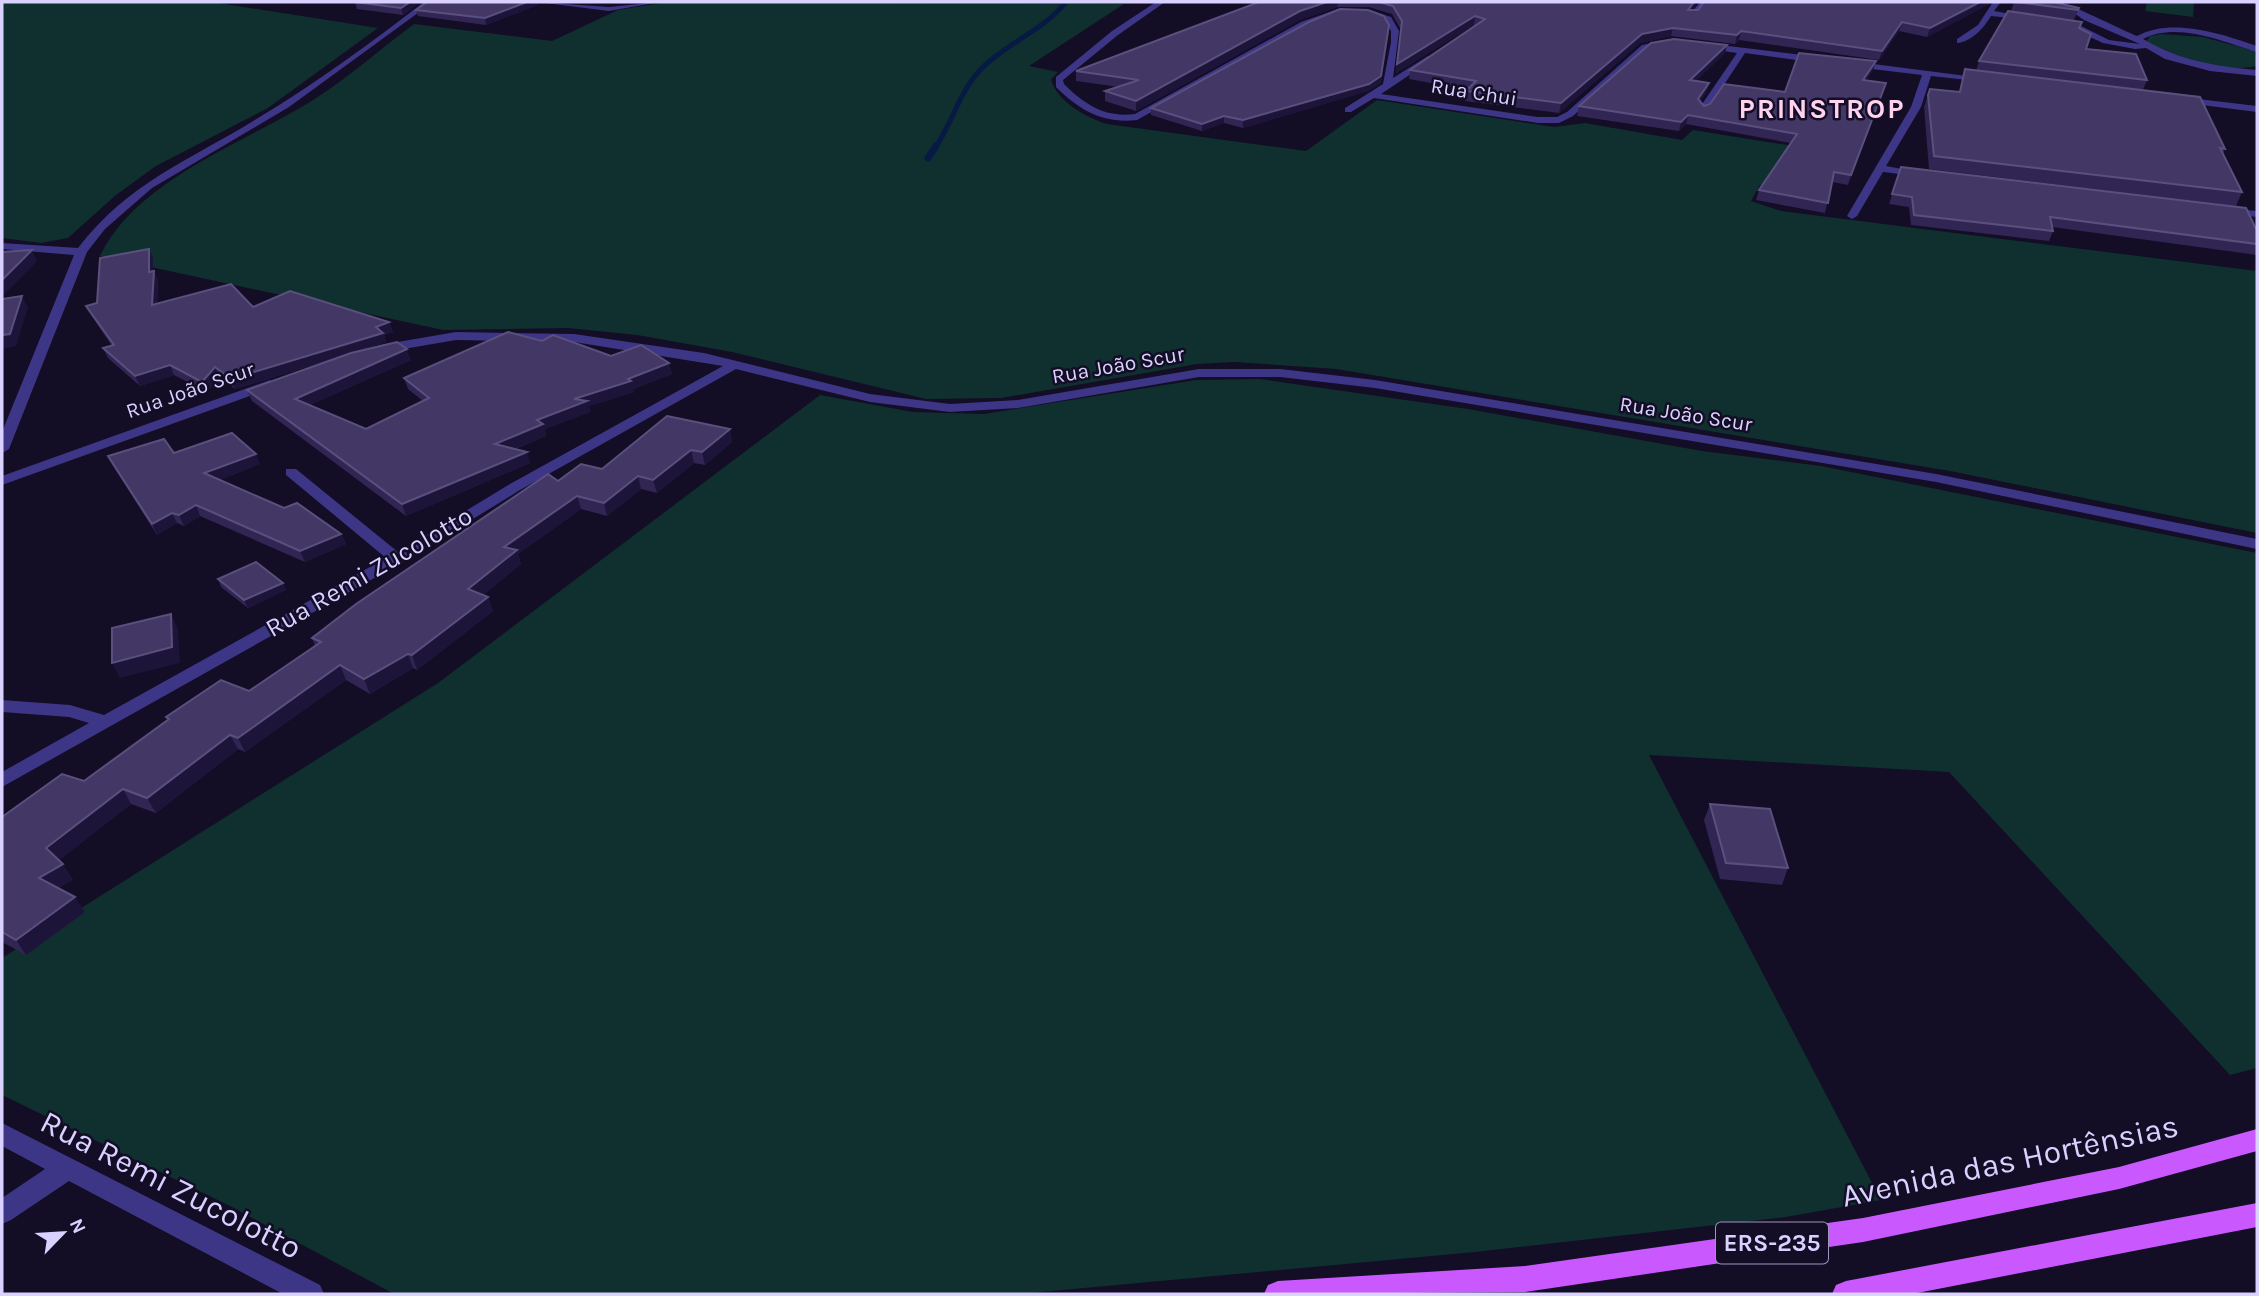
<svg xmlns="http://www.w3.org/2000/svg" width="2259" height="1296" font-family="Karla,sans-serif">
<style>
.green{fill:#102f2f}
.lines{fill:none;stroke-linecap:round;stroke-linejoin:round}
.stream-far1{stroke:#071a44;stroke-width:5}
.stream{stroke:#071a44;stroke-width:7}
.minor{fill:#3d3687;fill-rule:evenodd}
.major{fill:#c958ff;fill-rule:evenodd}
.wall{fill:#312554}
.shaded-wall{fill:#1d1439}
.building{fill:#433766;stroke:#5a507e;stroke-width:2}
.labels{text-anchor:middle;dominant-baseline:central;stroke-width:5;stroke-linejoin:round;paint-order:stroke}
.far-street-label{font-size:21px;fill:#d9d1ff;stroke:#130d25}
.shield{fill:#130d25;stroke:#9e96be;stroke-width:2}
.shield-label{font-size:24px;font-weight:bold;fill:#d9d1ff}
.street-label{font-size:26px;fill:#d9d1ff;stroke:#130d25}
.far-district-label{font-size:28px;font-weight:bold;letter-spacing:2px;fill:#ffd3ed;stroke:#130d25}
.near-street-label{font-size:32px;fill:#d9d1ff;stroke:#130d25}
</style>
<rect width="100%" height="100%" fill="#130d25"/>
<g class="green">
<polygon points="2,2 212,2 378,28 268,108 156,166 116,195 68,238 41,243 2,238"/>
<path d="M667,2l457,2 -95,62 29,6 -7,7c5,22 36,39 56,45l199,27 71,-51 177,27 31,-4 97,17 11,-10 119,19 -22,41 -30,-5 -9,16 30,10 476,60v262l-307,-62 -614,-102 -102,-7 -37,2 -196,34 -75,1 -194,-47 -95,-17 -69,-7 -125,2 -343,-74c33,-71 134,-110 198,-147 41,-23 78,-57 116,-85l138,17 66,-31z"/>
<polygon points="2147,2 2194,2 2193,17 2145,11"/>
<path d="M2161,34l42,3 52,14 2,15c-40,8 -75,-9 -111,-24l4,-6z"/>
<polygon points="1260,379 1468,409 1702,451 1821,466 2257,553 2257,1068 2230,1075 1949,772 1649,755 1881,1200 1786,1217 1475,1252 1019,1294 394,1294 230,1206 2,1095 2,958 438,683 820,395 913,412 984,414 1196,380"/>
</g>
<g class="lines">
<path class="stream-far1" d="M935,148c18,-26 24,-56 46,-79 25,-26 62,-38 85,-67"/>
<polyline class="stream" points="928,158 936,146"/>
<g class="minor">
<path d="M424,2h9l-144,105 -137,81 -47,41 -18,23 -78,197 -7,4v-21l72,-177 -72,-6v-6l76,5c52,-67 111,-87 180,-130 58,-35 113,-75 166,-116z"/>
<polygon points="537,2 609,7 660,2 609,11"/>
<path d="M1156,2h9l-47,33 -55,45 1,4c20,20 41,34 71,30l166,-92 37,-13 31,1 22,7 8,14 -6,47 35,-22 7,2 -54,36 157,23h19l10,-5 75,-67 31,-6 4,3 -29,7 -75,67 -14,7h-21l-164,-25 -23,14h-6v-4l38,-24 8,-42v-11l-6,-10 -17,-7 -29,-1 -32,13 -170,94c-34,4 -58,-10 -81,-33v-10l56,-46z"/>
<polygon points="1700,2 1708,2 1694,17 1688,17"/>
<path d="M1993,2h8l-7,9 40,7 -4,2 -39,-4c-7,12 -20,26 -34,27v-4l21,-14z"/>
<path d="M2058,2c9,0 64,28 79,34 35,-19 85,-2 120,10v6c-33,-10 -80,-31 -114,-13 39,22 70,27 114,31v6l-47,-5 -45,-12 -19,-11 -11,1 -32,-6 -46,-21 4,-2 14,3 34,17 31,4 -56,-24z"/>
<polygon points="1704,43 1819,57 1823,60 1819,63 1745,53 1706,112 1703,113 1698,110 1737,53 1701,48"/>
<polygon points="1850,61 1990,79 1986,82 1931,76 1921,107 1886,166 1929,174 1924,177 1883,172 1857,216 1852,219 1847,216 1911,107 1922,75 1847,66"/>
<polygon points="2181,97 2257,106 2257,112 2178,102 2178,98"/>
<polygon points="2226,208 2257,211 2257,217 2222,213 2221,211"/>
<polygon points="456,332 574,334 704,353 870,394 950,404 1018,400 1199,369 1280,369 1375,380 1936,474 2257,539 2257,549 1936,482 1375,388 1280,377 1199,377 1018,408 950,412 870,402 736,369 520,490 403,562 2,787 2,772 89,723 69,717 2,712 2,700 70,705 104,715 386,558 286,475 286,469 296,469 398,552 510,484 723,366 574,342 456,340 380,353 374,349 380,345"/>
<polygon points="270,380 277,384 275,387 2,485 2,476"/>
<polygon points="2,1123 320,1285 324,1294 283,1294 69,1181 11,1220 2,1224 2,1198 45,1169 2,1146"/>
</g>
<g class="major">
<polygon points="2257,1129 2257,1151 2119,1189 1863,1242 1525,1292 1264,1294 1268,1285 1278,1281 1525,1266 1863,1218 2119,1167"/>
<polygon points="2257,1203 2257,1227 1912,1294 1832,1294 1836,1285 1846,1281"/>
</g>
</g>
<g class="wall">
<polygon points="355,2 420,2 403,15 357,9"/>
<polygon points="427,2 537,2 538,5 486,25 418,16 416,10"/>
<polygon points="1259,2 1697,2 1692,10 1993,2 1927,37 1899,31 1879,60 1739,40 1735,44 1671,36 1640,43 1559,113 1465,101 1466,91 1468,90 1409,79 1410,70 1476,25 1474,25 1396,73 1401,30 1392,14 1369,7 1337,7 1300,20 1136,111 1105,101 1105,91 1119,87 1076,81 1076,71"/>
<polygon points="2014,2 2079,8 2074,20 2011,11"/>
<polygon points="2079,28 2086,49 2147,80 2143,90 2225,149 2223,153 2242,192 2236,206 1929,169 1924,107 1930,89 1959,92 1965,69 1976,71 1979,61"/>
<polygon points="1725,53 1696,81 1709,83 1707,91 1700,102 1704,106 1785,92 1876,61 1873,70 1866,81 1883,92 1848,185 1832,182 1825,213 1756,200 1759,190 1791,143 1686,124 1679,131 1577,116 1579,106"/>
<polygon points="1381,83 1368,91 1243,128 1224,123 1202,131 1151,115 1151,108"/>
<polygon points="1901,167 2257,231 2257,255 2052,227 2053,231 2049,241 1911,225 1909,207 1889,204"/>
<polygon points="153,258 153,271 158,280 157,304 253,307 389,322 393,332 384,335 386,342 358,351 411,360 310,405 366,429 423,401 408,389 404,378 542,341 611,356 669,363 672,374 633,389 634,392 589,406 590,412 545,429 546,436 515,449 530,463 406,516 252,401 247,390 342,356 235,389 219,377 207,392 174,375 140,386 108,358 103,348 112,346 91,315 86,306 97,303"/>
<polygon points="730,429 732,442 705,465 694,463 657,493 641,489 607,516 581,509 518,554 521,564 483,595 488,597 493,611 417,670 413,668 370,694 346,680 245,752 238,749 156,813 131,804 59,860 73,880 58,888 85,912 26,955 2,942 2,817 84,781 167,720 166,717 249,691 315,646 312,638 558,481 602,469"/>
<polygon points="174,453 260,464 219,480 341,534 346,544 305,562 200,516 184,526 177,523 157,535 113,466 108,456"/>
<polygon points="218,579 283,583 286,590 248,608 221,587"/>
<polygon points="1710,804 1788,868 1782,885 1720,879 1704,820"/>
</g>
<g class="shaded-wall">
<polygon points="410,2 420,2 403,15 401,8"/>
<polygon points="527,2 537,2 538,5 486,25 485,18"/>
<polygon points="1327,2 1338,2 1337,7 1300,20 1136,111 1136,101 1300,11"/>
<polygon points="1694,2 1697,2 1686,19 1688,10"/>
<polygon points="1980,2 1993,2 1927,37 1930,28"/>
<polygon points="1475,16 1474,25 1396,73 1397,64"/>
<polygon points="1902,22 1899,31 1879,60 1882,51"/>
<polygon points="1389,25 1381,83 1368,91 1243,128 1243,120"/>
<polygon points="1673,28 1671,36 1640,43 1559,113 1561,103 1642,34"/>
<polygon points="1741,31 1739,40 1735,44 1737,35"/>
<polygon points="1727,45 1725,53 1688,89 1690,80"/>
<polygon points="1876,61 1873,70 1861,89 1863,80"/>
<polygon points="1709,83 1707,91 1696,109 1698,99"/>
<polygon points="1886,83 1883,92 1848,185 1851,175"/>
<polygon points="1688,115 1686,124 1679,131 1681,122"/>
<polygon points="1224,116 1224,123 1202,131 1202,124"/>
<polygon points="149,249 153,258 153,281 149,272"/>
<polygon points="32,250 37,261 2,297 2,280"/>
<polygon points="154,271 158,280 156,315 152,305"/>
<polygon points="22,296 28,308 16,346 2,349 2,335"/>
<polygon points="389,322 393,332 384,335 386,342 235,389 231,379"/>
<polygon points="407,349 411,360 299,410 295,399"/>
<polygon points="669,363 672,374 633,389 634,392 589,406 590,412 545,429 546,436 499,455 495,444 574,399"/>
<polygon points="170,365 174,375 140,386 135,376"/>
<polygon points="215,367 219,377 207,392 202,382"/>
<polygon points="730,429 732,442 705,465 702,452"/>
<polygon points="691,450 694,463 657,493 653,480"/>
<polygon points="527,452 530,463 406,516 402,504"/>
<polygon points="256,454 260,464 208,484 204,473"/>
<polygon points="638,476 641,489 607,516 604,503"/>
<polygon points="577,496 581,509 518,554 521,564 473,603 468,589 504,547"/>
<polygon points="196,505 200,516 184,526 179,515"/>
<polygon points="172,513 177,523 157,535 152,524"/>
<polygon points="341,534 346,544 305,562 300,551"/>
<polygon points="283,583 286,590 248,608 244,600"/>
<polygon points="488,597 493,611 417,670 412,655"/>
<polygon points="171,614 178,629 180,663 120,678 112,663"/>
<polygon points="408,654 413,668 370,694 364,679"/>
<polygon points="340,665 346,680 245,752 238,738"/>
<polygon points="230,735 238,749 156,813 147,798"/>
<polygon points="123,789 131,804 56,863 46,848"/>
<polygon points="63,864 73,880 49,894 39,878"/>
<polygon points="75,897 85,912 26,955 16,940"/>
</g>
<g class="building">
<polygon points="355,2 410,2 401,8"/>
<polygon points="427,2 527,2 485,18 416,10"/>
<polygon points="1259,2 1327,2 1300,11 1136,101 1105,91 1139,80 1076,71"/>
<polygon points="1379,2 1694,2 1688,10 1698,10 1704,2 1980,2 1930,28 1902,22 1882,51 1741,31 1737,35 1673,28 1642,34 1561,103 1466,91 1476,81 1410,70 1485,19 1475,16 1397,64 1402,21 1393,6"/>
<polygon points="2016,2 2053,2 2079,8 2078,10"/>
<polygon points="1340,9 1368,10 1384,16 1389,25 1381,76 1369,84 1243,120 1224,116 1202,124 1151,108 1309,22"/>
<polygon points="2008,11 2082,22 2079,28 2091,34 2086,49 2136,54 2147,80 1979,61"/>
<polygon points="1674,39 1727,45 1690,80 1709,83 1698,99 1704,106 1710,104 1724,84 1785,92 1799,53 1876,61 1863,80 1886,83 1851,175 1834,172 1828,203 1759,190 1797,134 1688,115 1681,122 1579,106 1651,43"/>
<polygon points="1965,69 2200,97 2225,149 2220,148 2242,192 1934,156 1928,95 1930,89 1960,92"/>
<polygon points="1901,167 2246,208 2257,231 2257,244 2050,217 2053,231 1914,215 1912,197 1892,194"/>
<polygon points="149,249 149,272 154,271 152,305 231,284 253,307 290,291 389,322 376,327 383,333 231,379 215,367 202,382 170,365 135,376 103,348 114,345 86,306 97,303 100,258"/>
<polygon points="32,250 2,280 2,252"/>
<polygon points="22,296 10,334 2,335 2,299"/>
<polygon points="508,332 542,341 553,335 611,356 641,345 669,363 628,379 631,381 574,399 587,401 537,420 543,424 495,444 527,452 402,504 247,390 351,353 397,342 407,349 295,399 366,429 429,398 404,378"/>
<polygon points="667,416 730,429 702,452 691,450 653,480 638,476 604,503 577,496 504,547 517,550 468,589 488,597 412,655 408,654 364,679 340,665 238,738 230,735 147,798 123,789 46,848 63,864 39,878 75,897 16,940 2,932 2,817 62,774 84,781 169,719 166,717 221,680 249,691 321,642 312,638 356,604 548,474 558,481 581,464 602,469"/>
<polygon points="232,433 256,454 204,473 284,508 297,503 341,534 300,551 196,505 179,515 172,513 152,524 108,456 164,439 174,453"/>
<polygon points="256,562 283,583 244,600 218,579"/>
<polygon points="171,614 172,647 112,663 112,628"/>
<polygon points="1710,804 1770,809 1788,868 1726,863"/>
</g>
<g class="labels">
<g class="far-street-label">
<text transform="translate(1474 92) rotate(9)">Rua Chui</text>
<text transform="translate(1118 365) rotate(-10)">Rua João Scur</text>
<text transform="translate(190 390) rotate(-19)">Rua João Scur</text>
<text transform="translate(1686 414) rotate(9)">Rua João Scur</text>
</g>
<rect class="shield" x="1716" y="1222.5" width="112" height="41" rx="5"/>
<g class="shield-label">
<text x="1772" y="1243">ERS-235</text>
</g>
<g class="street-label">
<text transform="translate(369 572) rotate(-30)">Rua Remi Zucolotto</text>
</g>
<g class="far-district-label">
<text x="1822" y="108">PRINSTROP</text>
</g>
<g class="near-street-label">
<text transform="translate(2010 1161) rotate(-12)">Avenida das Hortênsias</text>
<text transform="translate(171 1185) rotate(27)">Rua Remi Zucolotto</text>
</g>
</g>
<rect width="2259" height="1296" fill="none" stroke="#d9d1ff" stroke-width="7"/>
<g transform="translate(63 1233) rotate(65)" stroke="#130d25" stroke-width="5" paint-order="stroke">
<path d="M0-5L12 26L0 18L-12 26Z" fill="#d9d1ff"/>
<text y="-10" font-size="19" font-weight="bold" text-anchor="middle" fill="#d9d1ff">N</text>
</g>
</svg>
